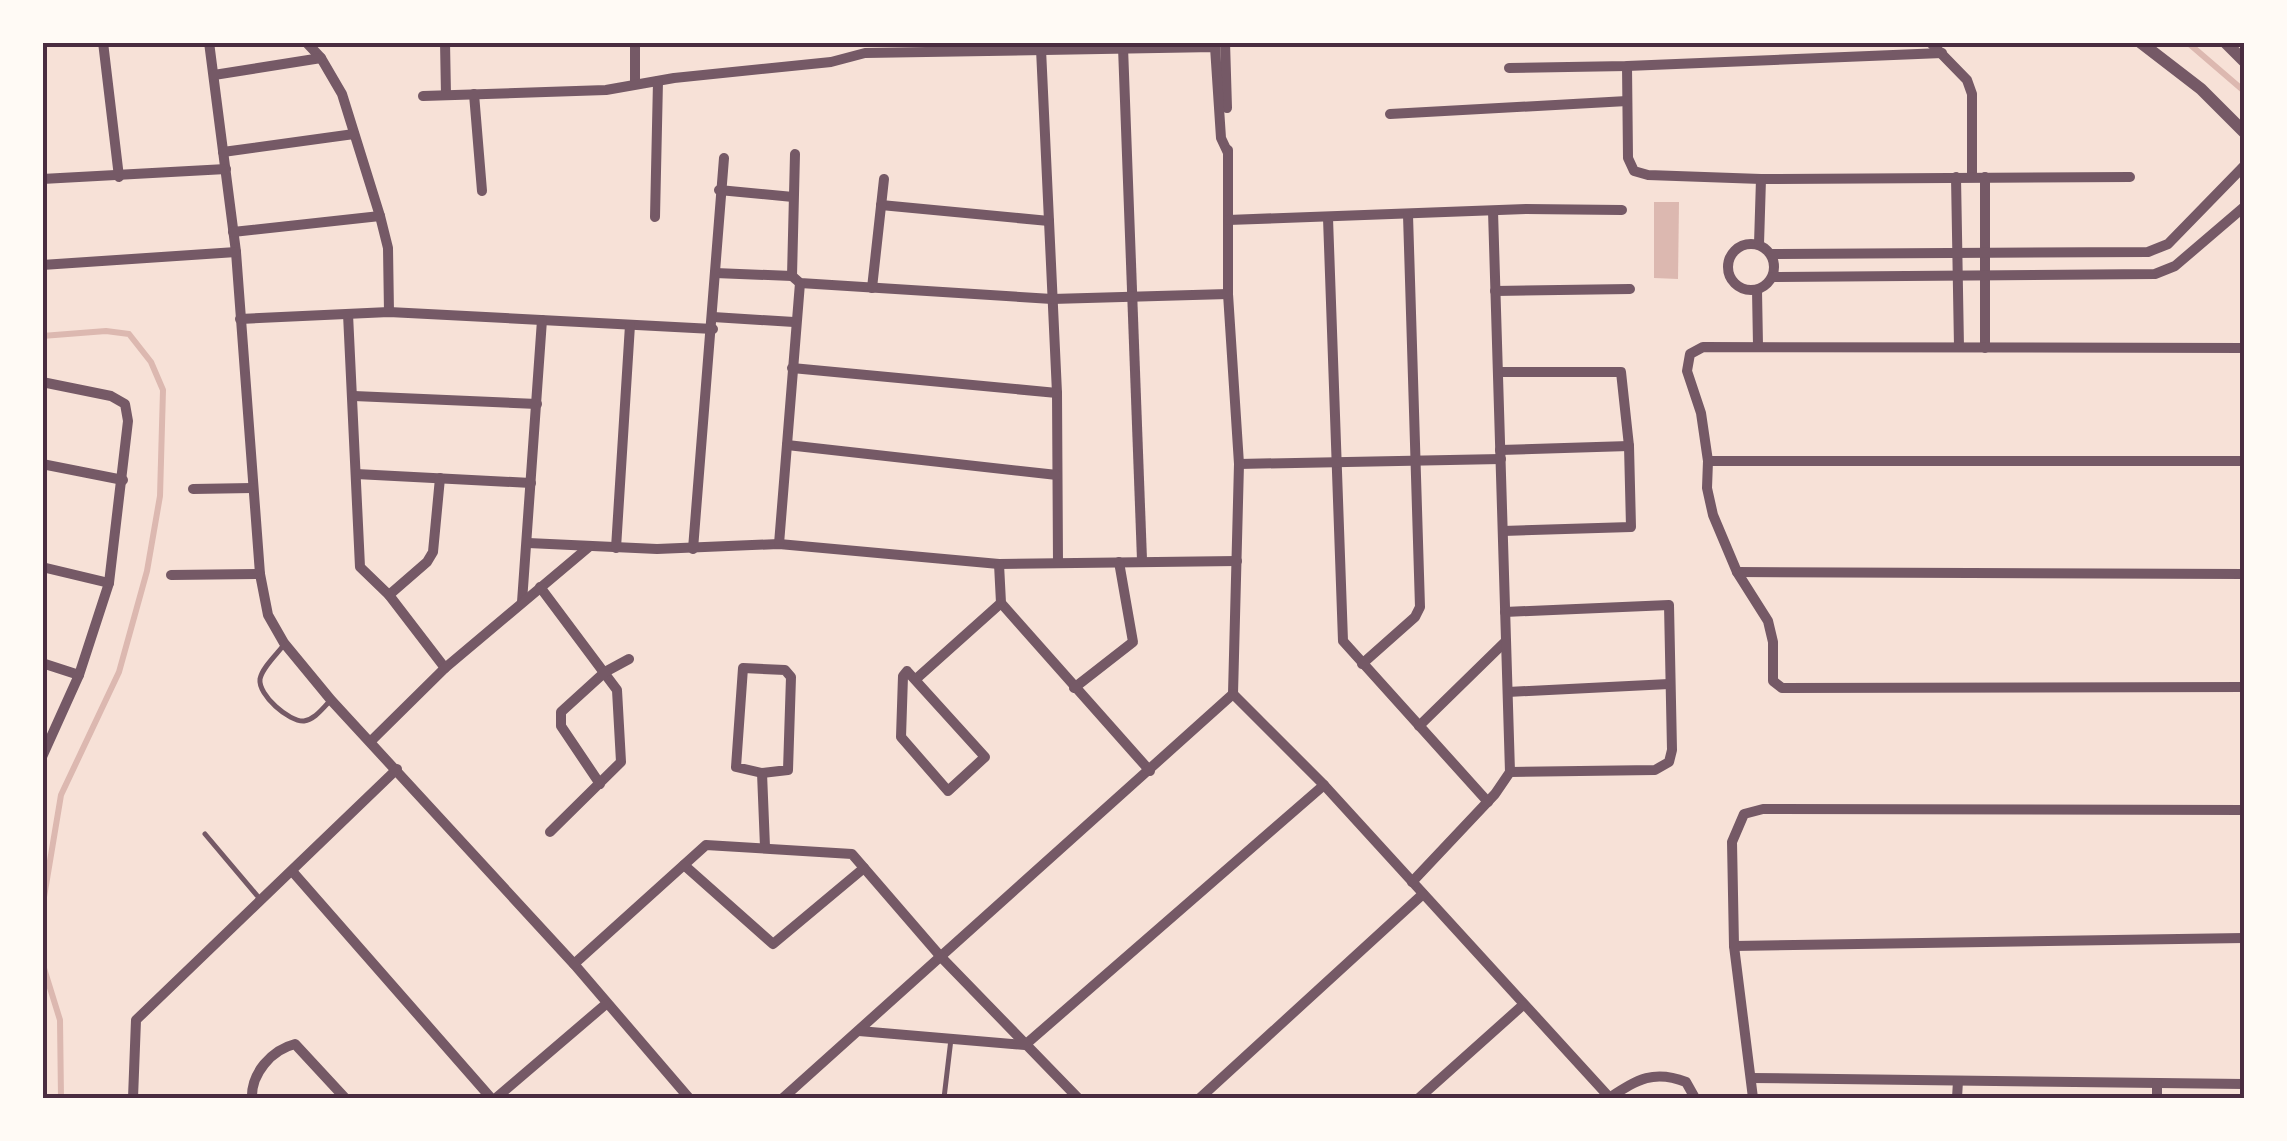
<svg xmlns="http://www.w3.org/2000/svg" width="2287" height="1141" font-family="'Work Sans',sans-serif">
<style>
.water{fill:#dcb8b0}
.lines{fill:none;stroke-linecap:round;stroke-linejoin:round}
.stream{stroke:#dcb8b0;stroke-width:6}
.service{stroke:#755966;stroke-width:5}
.minor{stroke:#755966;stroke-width:10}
.tertiary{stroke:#755966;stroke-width:12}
.neatline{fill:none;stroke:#4a2c40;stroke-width:4}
</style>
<rect width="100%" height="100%" fill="#f7e1d7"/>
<polygon class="water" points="1654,202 1679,202 1678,279 1654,278"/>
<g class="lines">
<g class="stream">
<polyline points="2187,42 2244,91"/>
<polyline points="42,336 106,331 129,334 151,362 163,390 160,496 147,571 119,672 61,795 42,909"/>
<polyline points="42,962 60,1020 61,1098"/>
</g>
<g class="service">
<path d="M283,646c-7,9 -21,22 -23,33 -2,16 29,43 44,42 11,-2 18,-12 25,-19"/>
<polyline points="205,834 260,899"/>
<polyline points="944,1098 951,1039"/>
</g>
<g class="minor">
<polyline points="103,42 119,177"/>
<polyline points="209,42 236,252 260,574 268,615 284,643 331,700 574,964 689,1098"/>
<polyline points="306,42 321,58 342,94 380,216 388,248 389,312"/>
<polyline points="445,42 446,95"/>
<polyline points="635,42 635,84"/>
<polyline points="1225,42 1227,108"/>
<polyline points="1930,42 1967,80 1972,94 1972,177"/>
<polyline points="1123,47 1142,560"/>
<polyline points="1041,49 1057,393 1058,563"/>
<polyline points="1627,66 1628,158 1634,171 1648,175 1761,179 2130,177"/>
<polyline points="1509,68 1627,66 1942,53"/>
<polyline points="214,75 321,58"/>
<polyline points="474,94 482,191"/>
<polyline points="423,96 606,90 674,78 831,62 865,53 1215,47 1221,138 1228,153"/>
<polyline points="1390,114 1627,101"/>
<polyline points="1228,150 1228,294 1239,464 1233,694"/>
<polyline points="223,152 354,134"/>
<polyline points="1956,177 1959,347"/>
<polyline points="1985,177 1985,348"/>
<polyline points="42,179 226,169"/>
<polyline points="719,190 793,197"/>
<polyline points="881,205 1049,221"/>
<polyline points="655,217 658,81"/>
<polyline points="1328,218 1343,641 1488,802"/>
<polyline points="1228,220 1526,209 1622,210"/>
<polyline points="233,232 380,216"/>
<circle cx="1751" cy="267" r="23"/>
<polyline points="1759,244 1761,179"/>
<polyline points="1771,254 2148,252 2168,244 2244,166"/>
<polyline points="42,265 236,252"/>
<polyline points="715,273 792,276 800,283 1052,299 1228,294"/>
<polyline points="792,276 795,154"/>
<polyline points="1773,277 2155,274 2175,266 2244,207"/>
<polyline points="872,288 884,179"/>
<polyline points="1757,290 1758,346"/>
<polyline points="1495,291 1630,289"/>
<polyline points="348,314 360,567 389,595 445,668"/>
<polyline points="713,317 794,322"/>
<polyline points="240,319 389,312 713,329"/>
<polyline points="2244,348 1703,347 1690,354 1687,371 1701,413 1708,461 1707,488 1713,515 1737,572 1768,621 1773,642 1773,681 1782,688 2244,687"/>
<polyline points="792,368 1057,393"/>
<polyline points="1498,372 1621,372 1629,446 1631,527 1503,531"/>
<polyline points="42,382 111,396 125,404 128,421 109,583 79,675 42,757"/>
<polyline points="354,396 537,404"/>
<polyline points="787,445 1057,475"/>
<polyline points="1500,450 1629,446"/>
<polyline points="1708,461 2244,461"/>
<polyline points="42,464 123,480"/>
<polyline points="1239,464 1501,459"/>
<polyline points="356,474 531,483"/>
<polyline points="193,489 252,488"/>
<polyline points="528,543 657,549 779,544 999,564 1237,561"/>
<polyline points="779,544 800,283"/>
<polyline points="616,548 630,325"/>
<polyline points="693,549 724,158"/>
<polyline points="999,564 1001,603 1150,771"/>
<polyline points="42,567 109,583"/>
<polyline points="1737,572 2244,574"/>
<polyline points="171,575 260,574"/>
<polyline points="540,587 617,690 621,762 550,832"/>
<polyline points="389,595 427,562 433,552 440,478"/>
<polyline points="522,602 542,320"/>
<polyline points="1505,612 1669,605 1672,750 1669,762 1655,770 1510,772"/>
<polyline points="42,663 79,675"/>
<polyline points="1362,664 1415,617 1420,607 1408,215"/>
<polygon points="743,668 785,670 791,677 788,770 762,773 736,767"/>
<polygon points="907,671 985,757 948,791 901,737 903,676"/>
<polyline points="916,679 1001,603"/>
<polyline points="1074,688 1133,642 1119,562"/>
<polyline points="1508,692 1669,684"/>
<polyline points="1233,694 1324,785 1610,1098"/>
<polyline points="1419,726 1506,641"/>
<polyline points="371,741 445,668 590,546"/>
<polyline points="762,773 765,847"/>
<polyline points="600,784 561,726 561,712 605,672 629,659"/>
<polyline points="684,865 773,944 864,868"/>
<polyline points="292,871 491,1098"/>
<polyline points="1412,882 1495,794 1510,772 1493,211"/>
<polyline points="1734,946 2244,938"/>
<polyline points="574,964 706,845 852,854 941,957 1078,1098"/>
<polyline points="859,1031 1025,1045 1324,785"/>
<polyline points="1751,1078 2244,1084"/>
<polyline points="133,1098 136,1020 397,769"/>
<path d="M252,1098c-1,-24 19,-48 43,-54l50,54"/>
<polyline points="496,1098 606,1004"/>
<polyline points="783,1098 1233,694"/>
<polyline points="1200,1098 1423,894"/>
<polyline points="1419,1098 1523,1005"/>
<path d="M1609,1098c28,-18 44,-29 77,-16l9,16"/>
<polyline points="1753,1098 1734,946 1732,842 1744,814 1763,809 2244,810"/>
<polyline points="1957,1098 1958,1081"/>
<polyline points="2157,1098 2157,1083"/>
</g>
<g class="tertiary">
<polyline points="2140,42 2201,89 2244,132"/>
<polyline points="2225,42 2244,61"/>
</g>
</g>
<rect width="2287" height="1141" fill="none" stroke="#fffaf5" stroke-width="90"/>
<rect x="45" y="45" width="2197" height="1051" class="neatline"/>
</svg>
